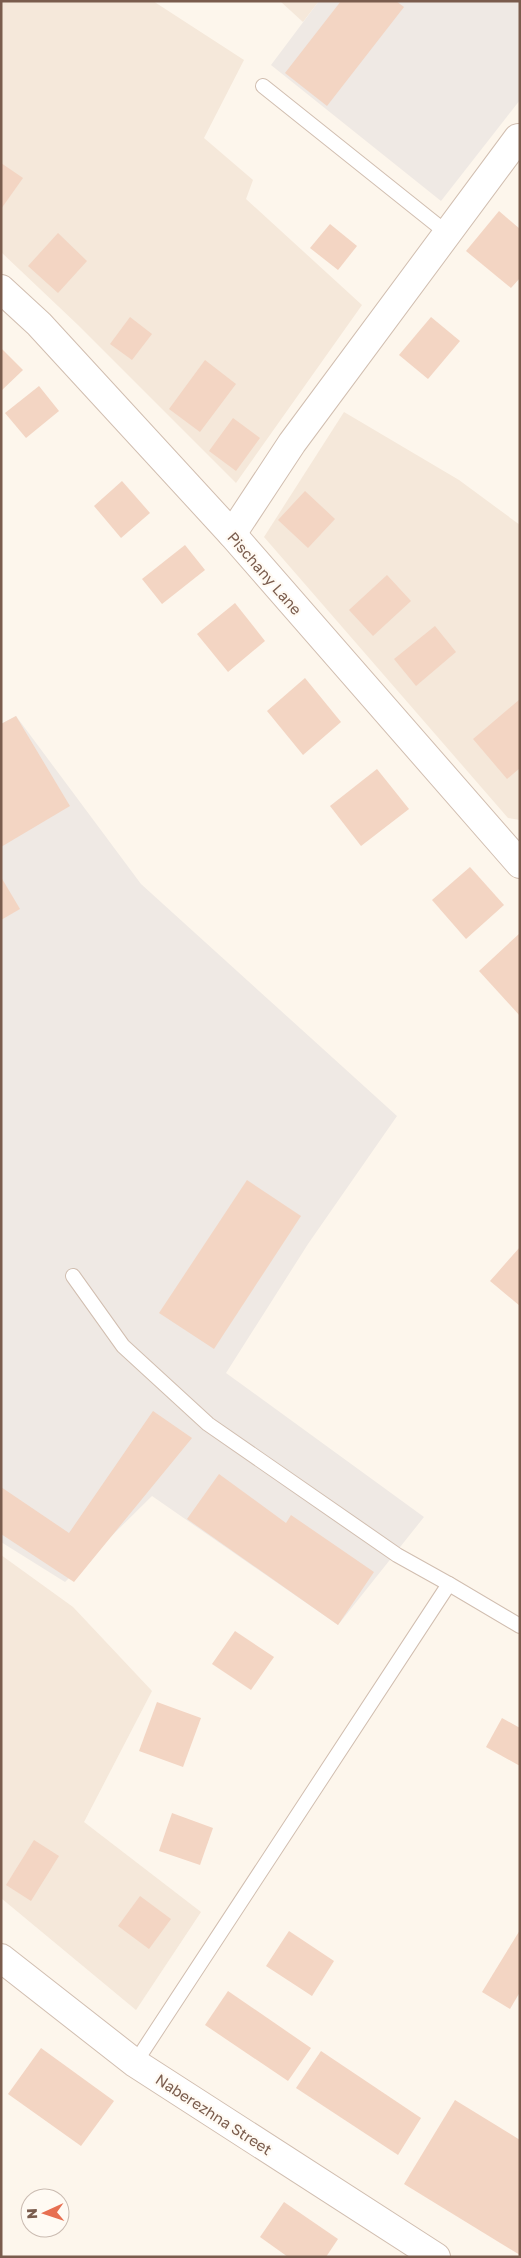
<svg xmlns="http://www.w3.org/2000/svg" width="521" height="2258" font-family="'Golos Text',sans-serif">
<style>
.residential{fill:#f5e8da}
.industrial{fill:#efe9e4}
.building{fill:#f3d5c3}
.lines{fill:none;stroke-linecap:round;stroke-linejoin:round}
.lane-casing{stroke:#d1beb0;stroke-width:16}
.street-casing{stroke:#d1beb0;stroke-width:30}
.lane{stroke:#fff;stroke-width:14}
.street{stroke:#fff;stroke-width:28}
.labels{text-anchor:middle;dominant-baseline:central;stroke-width:4.5;stroke-linejoin:round;paint-order:stroke}
.street-label{font-size:15px;fill:#7a5c4d;stroke:#fffaf3}
</style>
<rect width="100%" height="100%" fill="#fdf6ec"/>
<g class="residential">
<polygon points="1,1 153,1 244,60 204,138 253,180 246,199 362,305 236,483 78,325 1,252"/>
<polygon points="280,1 319,1 303,22"/>
<polygon points="344,412 459,480 520,525 520,820 508,818 264,537"/>
<polygon points="1,1555 73,1607 152,1691 84,1822 201,1912 136,2010 1,1898"/>
</g>
<g class="industrial">
<polygon points="319,1 520,1 520,100 441,201 271,65"/>
<polygon points="16,716 141,884 397,1116 308,1244 226,1373 424,1517 338,1625 152,1496 65,1582 1,1542 1,724"/>
</g>
<g class="building">
<polygon points="341,1 396,1 404,7 327,106 285,73"/>
<polygon points="1,163 23,178 1,209"/>
<polygon points="499,211 520,229 520,278 511,288 466,251"/>
<polygon points="330,224 357,246 338,270 310,248"/>
<polygon points="58,233 87,261 58,293 28,266"/>
<polygon points="130,317 152,334 132,360 110,344"/>
<polygon points="431,317 460,341 428,379 399,355"/>
<polygon points="1,348 23,370 1,391"/>
<polygon points="205,360 236,384 200,432 169,409"/>
<polygon points="39,386 59,411 26,438 5,413"/>
<polygon points="233,418 260,438 236,471 209,451"/>
<polygon points="122,481 150,513 121,538 94,506"/>
<polygon points="305,491 335,519 308,548 278,520"/>
<polygon points="185,545 205,570 162,604 142,579"/>
<polygon points="387,575 411,601 373,636 349,610"/>
<polygon points="235,603 265,641 228,672 197,634"/>
<polygon points="435,626 456,652 416,686 394,659"/>
<polygon points="305,678 341,722 303,755 267,711"/>
<polygon points="520,699 520,768 507,779 473,739"/>
<polygon points="16,716 70,806 1,847 1,724"/>
<polygon points="377,769 409,809 361,846 330,806"/>
<polygon points="470,867 504,905 466,939 432,900"/>
<polygon points="1,877 20,909 1,920"/>
<polygon points="520,933 520,1016 479,971"/>
<polygon points="247,1180 301,1216 214,1349 159,1313"/>
<polygon points="520,1247 520,1306 490,1281"/>
<polygon points="153,1411 192,1438 74,1582 1,1534 1,1487 69,1533"/>
<polygon points="219,1474 286,1523 291,1515 374,1572 338,1625 187,1519"/>
<polygon points="235,1631 274,1657 251,1690 212,1664"/>
<polygon points="157,1702 201,1718 183,1767 139,1751"/>
<polygon points="502,1718 520,1728 520,1766 486,1747"/>
<polygon points="172,1813 213,1828 200,1865 159,1851"/>
<polygon points="34,1840 59,1856 31,1901 6,1885"/>
<polygon points="140,1896 171,1919 149,1949 118,1926"/>
<polygon points="520,1930 520,1992 510,2009 482,1992"/>
<polygon points="289,1931 334,1961 312,1996 266,1966"/>
<polygon points="228,1991 311,2048 288,2081 205,2025"/>
<polygon points="41,2048 114,2101 81,2146 8,2094"/>
<polygon points="321,2051 421,2118 398,2155 296,2088"/>
<polygon points="455,2100 520,2140 520,2255 404,2184"/>
<polygon points="284,2202 338,2239 326,2257 288,2257 260,2237"/>
</g>
<g class="lines">
<defs>
<g id="lane">
<polyline points="263,86 447,233"/>
<polyline points="73,1276 123,1346 208,1424 397,1555 449,1584"/>
<polyline points="135,2063 449,1584 520,1626"/>
</g>
<g id="street">
<polyline points="1,289 39,324 232,534 520,864"/>
<polyline points="232,534 292,443 518,138"/>
<polyline points="1,1958 135,2063 436,2257"/>
</g>
</defs>
<use href="#lane" class="lane-casing"/>
<use href="#street" class="street-casing"/>
<use href="#lane" class="lane"/>
<use href="#street" class="street"/>
</g>
<g class="labels">
<g class="street-label">
<text transform="translate(265 573) rotate(49)">Pischany Lane</text>
<text transform="translate(214 2114) rotate(33)">Naberezhna Street</text>
</g>
</g>
<rect width="521" height="2258" fill="none" stroke="#7a5c4d" stroke-width="5"/>
<g transform="translate(45 2213) rotate(267)"><circle r="24" fill="#fffaf3" stroke="#cabbb1"/>
<path d="M0-4L9 19L0 12L-9 19Z" fill="#e76f51"/>
<text y="-8" font-size="14" font-weight="bold" text-anchor="middle" fill="#7a5c4d">N</text>
</g>
</svg>
